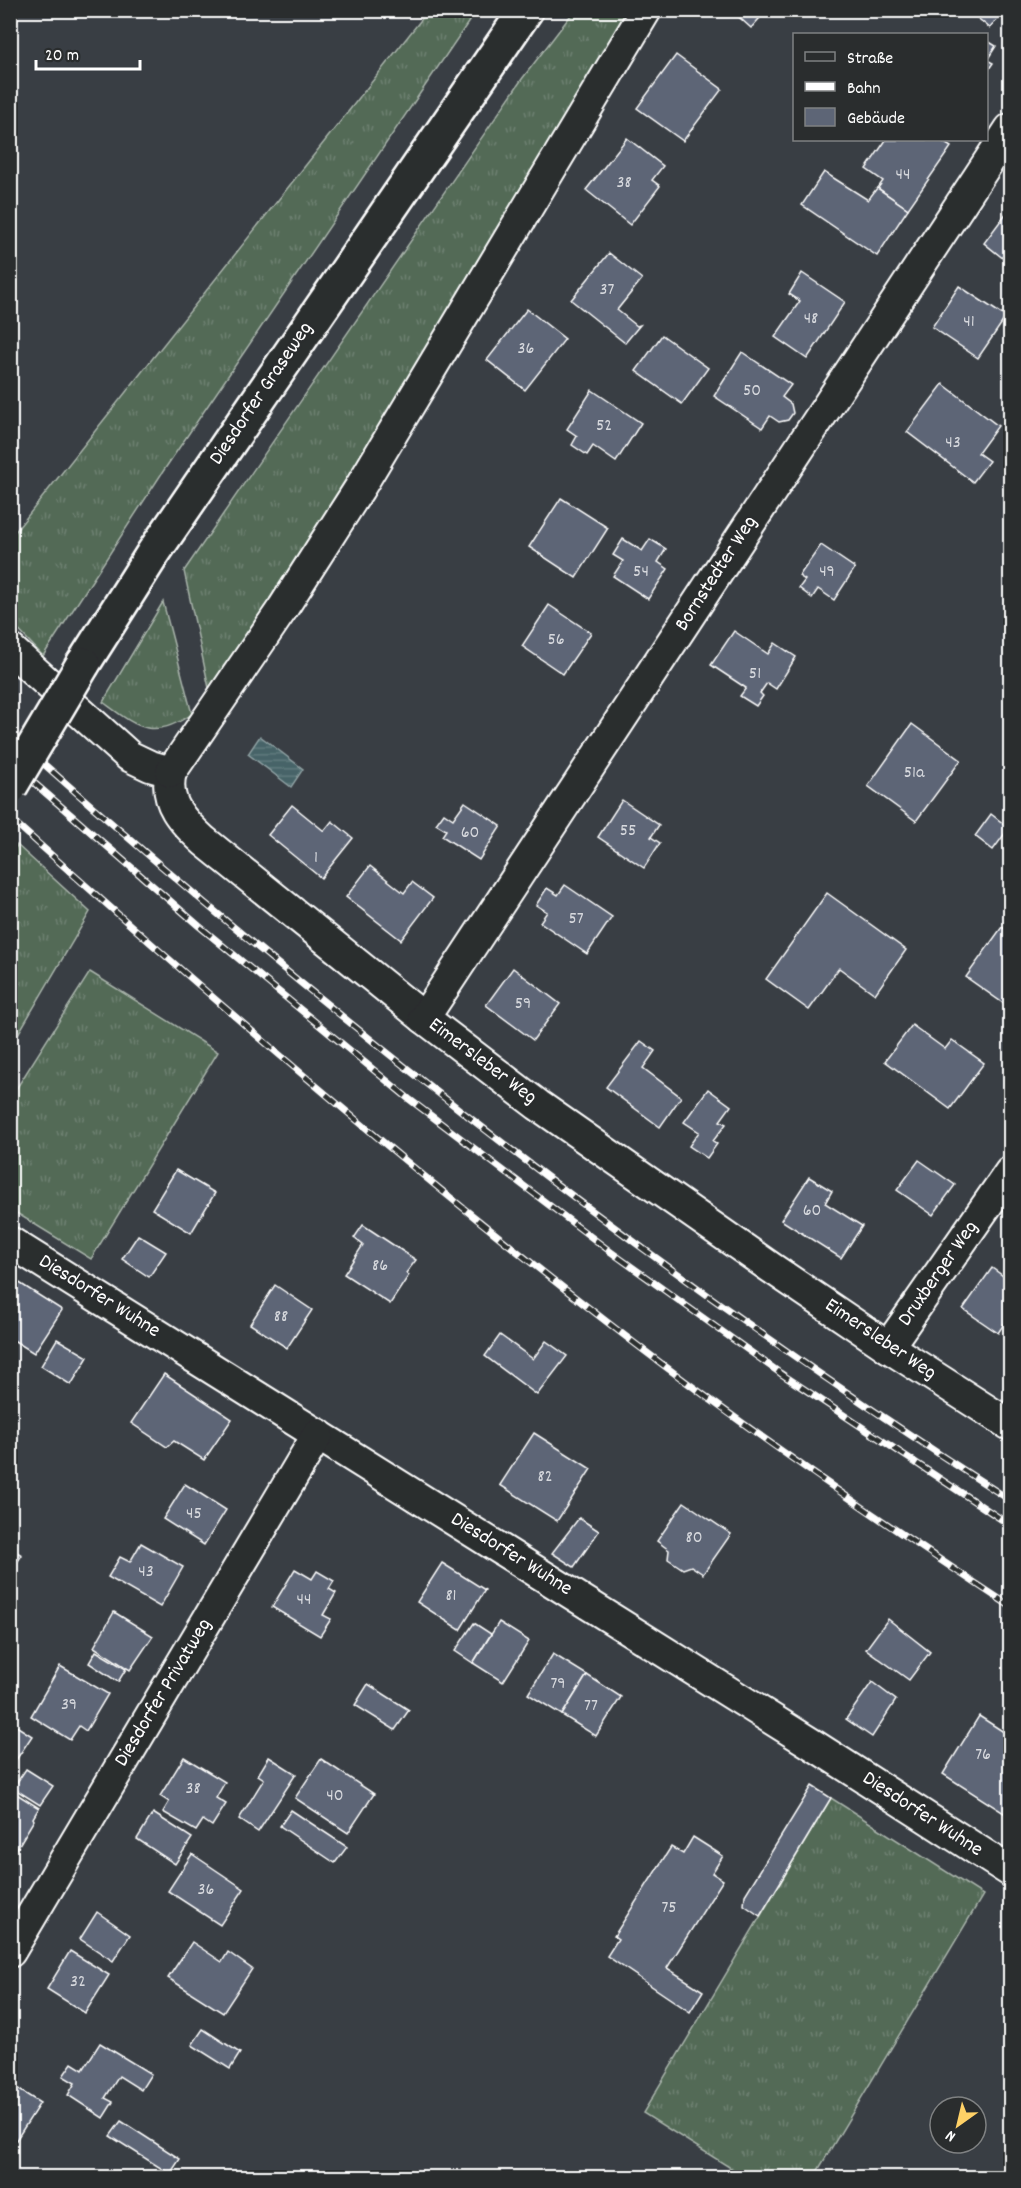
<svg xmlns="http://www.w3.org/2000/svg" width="1021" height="2188" font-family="Dekko,sans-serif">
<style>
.grass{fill:url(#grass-tufts);stroke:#a9b4ab;stroke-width:1.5}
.water{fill:url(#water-rules);stroke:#90a2a4;stroke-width:1.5}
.building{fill:#5d6576;stroke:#fff;stroke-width:1.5}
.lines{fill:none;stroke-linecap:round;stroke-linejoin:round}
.minor-casing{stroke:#fff;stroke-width:34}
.secondary-casing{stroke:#fff;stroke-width:38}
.minor{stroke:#2a2d2e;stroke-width:30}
.secondary{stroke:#2a2d2e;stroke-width:33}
.rail-casing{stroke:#fff;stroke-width:7}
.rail{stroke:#2a2d2e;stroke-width:4.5;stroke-dasharray:14;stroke-linecap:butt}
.secondary-bridge-casing{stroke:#fff;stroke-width:38;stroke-linecap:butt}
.secondary-bridge{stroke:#2a2d2e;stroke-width:33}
.labels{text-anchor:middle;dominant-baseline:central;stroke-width:4.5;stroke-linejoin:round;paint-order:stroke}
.number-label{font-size:18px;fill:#d6d8dd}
.street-label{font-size:21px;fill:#fff;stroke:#2a2d2e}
</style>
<defs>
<pattern id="grass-tufts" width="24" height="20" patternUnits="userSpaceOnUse" patternTransform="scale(1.5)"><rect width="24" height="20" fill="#536a57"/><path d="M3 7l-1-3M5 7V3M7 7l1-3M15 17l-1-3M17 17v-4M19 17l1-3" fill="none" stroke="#6d8070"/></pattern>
<pattern id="water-rules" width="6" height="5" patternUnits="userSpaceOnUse" patternTransform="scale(1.5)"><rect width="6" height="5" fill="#466468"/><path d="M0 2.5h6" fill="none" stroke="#627b7f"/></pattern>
</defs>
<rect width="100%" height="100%" fill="#393e44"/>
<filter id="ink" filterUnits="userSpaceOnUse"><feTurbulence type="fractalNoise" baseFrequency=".0167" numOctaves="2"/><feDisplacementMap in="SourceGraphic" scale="12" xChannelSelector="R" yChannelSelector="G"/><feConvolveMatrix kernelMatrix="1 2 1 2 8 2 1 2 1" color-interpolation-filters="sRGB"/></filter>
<g filter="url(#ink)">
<g class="grass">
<polygon points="428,11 476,11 164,470 43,656 11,622 11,537"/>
<polygon points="574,11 631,11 342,492 216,693 209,688 184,571 522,79"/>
<path d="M163,602l29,112c-40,27 -55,13 -89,-12z"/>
<polygon points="17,845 90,912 11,1046 10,857"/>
<polygon points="90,972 218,1052 91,1259 10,1209 11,1097"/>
<polygon points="831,1798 983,1895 814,2177 745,2177 643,2113"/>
</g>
<polygon class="water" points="260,736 303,769 291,787 248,754"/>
<g class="building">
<polygon points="731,10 767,10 751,28"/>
<polygon points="971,10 1005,10 990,28 970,12"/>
<polygon points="986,40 996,46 987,60 993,63 986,73"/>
<polygon points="676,55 722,89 683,141 637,108"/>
<polygon points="627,138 663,166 652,180 660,186 630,225 586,190"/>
<polygon points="886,140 940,140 951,147 908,209 878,188 883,181 866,169"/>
<polygon points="824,172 868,200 877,188 908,209 877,256 802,205"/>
<polygon points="1010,208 1010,264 984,243"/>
<polygon points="609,253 642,279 617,310 637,326 640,325 625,343 571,300"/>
<polygon points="802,273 845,302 807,359 775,337 800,301 789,294"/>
<polygon points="959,286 1006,317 978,358 932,327"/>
<polygon points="527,309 565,339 525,390 487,360"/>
<polygon points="662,335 708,368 682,404 636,371"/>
<polygon points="742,352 791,385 782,397 791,404 793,413 788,420 779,422 770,416 762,428 714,396"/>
<polygon points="943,384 998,426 978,453 989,461 973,482 907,432"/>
<polygon points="592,390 641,423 616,462 593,446 587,455 572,445 577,436 567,429"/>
<polygon points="561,498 608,528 576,578 529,547"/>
<polygon points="623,539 642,551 650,539 666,549 658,562 668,569 648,599 613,576 623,561 613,555"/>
<polygon points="821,545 855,568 834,600 818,589 812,598 799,588 805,580 799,576"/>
<polygon points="549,605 591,633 563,674 522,646"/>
<polygon points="734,631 768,654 775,643 796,657 776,689 767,683 760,693 763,696 756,706 740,696 746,688 711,665"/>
<polygon points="912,724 961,760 916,821 868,786"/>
<polygon points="622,800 659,825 651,837 660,843 644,868 598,837"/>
<polygon points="465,802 501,826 479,860 442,836 446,830 436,824 444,813 453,819"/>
<polygon points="292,805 324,831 332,821 353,838 321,878 268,835"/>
<polygon points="991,814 1009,828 993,850 975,836"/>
<polygon points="370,866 404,893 412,882 433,898 401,940 346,897"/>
<polygon points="565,885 612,917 587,954 540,922 547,912 536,905 547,888 558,895"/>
<polygon points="827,893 906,950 875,994 839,968 809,1010 766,979"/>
<polygon points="1002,927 1010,932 1010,1008 966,977"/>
<polygon points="513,968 560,1004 533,1040 486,1005"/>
<polygon points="912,1025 945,1049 952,1040 984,1063 950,1109 885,1061"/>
<polygon points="641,1041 655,1051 643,1068 681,1097 660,1127 606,1087"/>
<polygon points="708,1089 731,1106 720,1121 726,1124 713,1141 717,1144 707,1158 689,1146 699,1132 684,1122"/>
<polygon points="919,1160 955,1185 933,1215 897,1190"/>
<polygon points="176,1170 215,1193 191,1233 152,1209"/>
<polygon points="809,1177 832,1191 825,1203 862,1226 841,1258 781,1220"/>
<polygon points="363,1225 416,1260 406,1273 409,1275 390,1304 344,1274 363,1245 354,1238"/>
<polygon points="138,1235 166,1252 149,1277 122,1259"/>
<polygon points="992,1268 1010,1281 1010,1315 998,1333 963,1309"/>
<polygon points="10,1277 62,1310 34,1353 10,1338"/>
<polygon points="275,1285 312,1310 287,1348 250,1324"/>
<polygon points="500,1335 533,1359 546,1341 567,1356 537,1395 485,1356"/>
<polygon points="57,1339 88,1357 71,1385 41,1366"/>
<polygon points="164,1374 232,1419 204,1460 174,1441 167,1447 131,1423"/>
<polygon points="534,1433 591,1469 557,1521 500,1485"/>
<polygon points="185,1484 226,1510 204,1545 163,1519"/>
<polygon points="684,1502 731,1534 703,1574 691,1566 683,1569 668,1559 669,1550 657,1541"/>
<polygon points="579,1518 599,1531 574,1567 552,1553"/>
<polygon points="141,1543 183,1567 160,1607 108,1577 120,1557 130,1562"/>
<polygon points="10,1548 22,1555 10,1573"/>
<polygon points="442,1563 485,1590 460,1630 417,1602"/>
<polygon points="295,1569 312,1579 317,1571 334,1581 329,1589 336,1593 323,1615 331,1619 320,1636 272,1607"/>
<polygon points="114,1612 153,1636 130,1670 94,1647"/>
<polygon points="888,1619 930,1652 909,1680 866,1649"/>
<polygon points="499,1622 529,1641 503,1682 473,1663"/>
<polygon points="474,1623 491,1634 473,1663 455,1651"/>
<polygon points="96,1651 126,1669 118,1682 89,1663"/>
<polygon points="553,1654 587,1675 562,1715 528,1694"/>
<polygon points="60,1666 108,1694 86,1731 79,1726 70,1740 31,1716"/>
<polygon points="587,1675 621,1697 596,1736 562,1715"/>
<polygon points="872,1682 896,1700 872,1737 846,1719"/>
<polygon points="368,1684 409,1710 395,1730 355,1705"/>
<polygon points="979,1716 1010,1736 1010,1817 943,1774"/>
<polygon points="10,1722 32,1736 10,1769"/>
<polygon points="184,1757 225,1782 216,1798 226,1804 212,1826 203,1820 196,1831 163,1812 169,1802 160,1796"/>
<polygon points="269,1757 296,1774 258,1832 239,1819 264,1779 258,1775"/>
<polygon points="321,1759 374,1794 348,1833 295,1798"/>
<polygon points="26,1769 53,1786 40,1805 13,1788"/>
<polygon points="812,1786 831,1798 760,1916 744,1905 745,1895"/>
<polygon points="12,1791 39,1808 33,1818 34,1820 10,1860"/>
<polygon points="291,1810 347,1847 335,1863 280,1826"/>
<polygon points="153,1813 192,1838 175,1864 137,1839"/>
<polygon points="693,1837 723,1856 712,1873 723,1880 667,1968 703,1991 690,2012 607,1956 618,1939 614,1936 671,1847 683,1854"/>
<polygon points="192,1854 244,1889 220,1925 168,1891"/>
<polygon points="97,1912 130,1935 113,1961 80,1939"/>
<polygon points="192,1942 222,1962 228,1952 252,1969 223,2013 168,1978"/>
<polygon points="70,1951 109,1975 85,2013 47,1989"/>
<polygon points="203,2029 240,2053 230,2069 192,2045"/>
<polygon points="100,2043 151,2074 141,2090 119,2076 105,2098 113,2102 103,2118 68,2095 75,2083 63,2076 72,2063 83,2070"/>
<polygon points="10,2084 40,2103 11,2148 10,2148"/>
<polygon points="121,2121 180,2159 170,2174 110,2136"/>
</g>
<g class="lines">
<defs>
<g id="minor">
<path d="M10,649l119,107 21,10 21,6c-8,30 12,50 33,69l220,177 114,87 232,162 118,80 122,78"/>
<polyline points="171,772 283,608 359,489 646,10"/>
<polyline points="424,1018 1010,129"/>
<polyline points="10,1242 815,1746 1010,1871"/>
<polyline points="888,1347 1010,1172"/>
<polyline points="10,1952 318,1434"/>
</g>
<polyline id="secondary" points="83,664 154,552 526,10"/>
</defs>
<use href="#minor" class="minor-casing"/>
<use href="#secondary" class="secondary-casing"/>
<use href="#minor" class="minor"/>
<use href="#secondary" class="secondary"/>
<defs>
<g id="rail">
<path d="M10,734c314,280 646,540 1000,766"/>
<polyline points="10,762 199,926 409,1099 611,1252 780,1373 1010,1525"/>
<path d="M10,818c194,174 391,345 597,504 130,101 266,194 403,284"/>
</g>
</defs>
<use href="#rail" class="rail-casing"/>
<use href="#rail" class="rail"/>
<defs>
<polyline id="secondary-bridge" points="10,787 83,664"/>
</defs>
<use href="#secondary-bridge" class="secondary-bridge-casing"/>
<use href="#secondary-bridge" class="secondary-bridge"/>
</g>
</g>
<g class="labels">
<g class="number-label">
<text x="903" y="175">44</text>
<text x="624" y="183">38</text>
<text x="607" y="290">37</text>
<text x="811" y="319">48</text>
<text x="969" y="322">41</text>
<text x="526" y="349">36</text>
<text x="752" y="391">50</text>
<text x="604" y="426">52</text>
<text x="953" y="443">43</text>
<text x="641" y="572">54</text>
<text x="827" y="572">49</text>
<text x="556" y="640">56</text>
<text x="755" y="674">51</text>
<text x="914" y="773">51a</text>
<text x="628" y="831">55</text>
<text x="470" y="833">60</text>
<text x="316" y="858">1</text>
<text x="576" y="919">57</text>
<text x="523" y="1004">59</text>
<text x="812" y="1211">60</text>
<text x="380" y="1266">86</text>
<text x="281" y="1317">88</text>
<text x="545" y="1477">82</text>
<text x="194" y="1514">45</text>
<text x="694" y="1538">80</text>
<text x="146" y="1572">43</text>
<text x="451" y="1596">81</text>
<text x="304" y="1600">44</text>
<text x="558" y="1684">79</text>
<text x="69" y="1705">39</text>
<text x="591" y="1706">77</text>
<text x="983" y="1755">76</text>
<text x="193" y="1789">38</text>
<text x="335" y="1796">40</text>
<text x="206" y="1890">36</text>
<text x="669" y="1908">75</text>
<text x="78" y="1982">32</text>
</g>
<g class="street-label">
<text transform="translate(262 394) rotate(-56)">Diesdorfer Graseweg</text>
<text transform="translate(717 574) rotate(-57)">Bornstedter Weg</text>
<text transform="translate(482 1062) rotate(37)">Eimersleber Weg</text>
<text transform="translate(939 1274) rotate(-55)">Druxberger Weg</text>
<text transform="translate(99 1297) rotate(32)">Diesdorfer Wuhne</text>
<text transform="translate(880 1340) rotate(34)">Eimersleber Weg</text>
<text transform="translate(511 1555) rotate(32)">Diesdorfer Wuhne</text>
<text transform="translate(164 1693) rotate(-59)">Diesdorfer Privatweg</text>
<text transform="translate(922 1815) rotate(33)">Diesdorfer Wuhne</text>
</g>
</g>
<rect width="1021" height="2188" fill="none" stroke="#2a2d2e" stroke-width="36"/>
<rect x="18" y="18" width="985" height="2152" fill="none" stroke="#fff" stroke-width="2" filter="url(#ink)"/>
<rect x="793" y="33" width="195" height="108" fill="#2a2d2e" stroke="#7f8182" stroke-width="1.5"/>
<rect x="805" y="52" width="30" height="9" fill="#2a2d2e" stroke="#7f8182" stroke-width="1.5"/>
<text x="847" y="63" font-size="18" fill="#ffffff">Straße</text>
<rect x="805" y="82" width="30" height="9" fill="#ffffff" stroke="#7f8182" stroke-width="1.5"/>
<text x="847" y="93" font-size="18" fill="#ffffff">Bahn</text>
<rect x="805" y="108" width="30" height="18" fill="#5d6576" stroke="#7f8182" stroke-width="1.5"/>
<text x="847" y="123" font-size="18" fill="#ffffff">Gebäude</text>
<g transform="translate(958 2125) rotate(214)"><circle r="28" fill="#2a2d2e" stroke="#7f8182" stroke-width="1.5"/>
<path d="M0-4.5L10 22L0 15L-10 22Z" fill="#ffd166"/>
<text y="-9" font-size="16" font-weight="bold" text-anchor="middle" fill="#ffffff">N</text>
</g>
<path d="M36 60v9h104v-9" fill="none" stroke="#ffffff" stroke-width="3"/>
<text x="45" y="60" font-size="18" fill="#ffffff" stroke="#2a2d2e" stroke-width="4.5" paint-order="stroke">20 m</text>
</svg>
